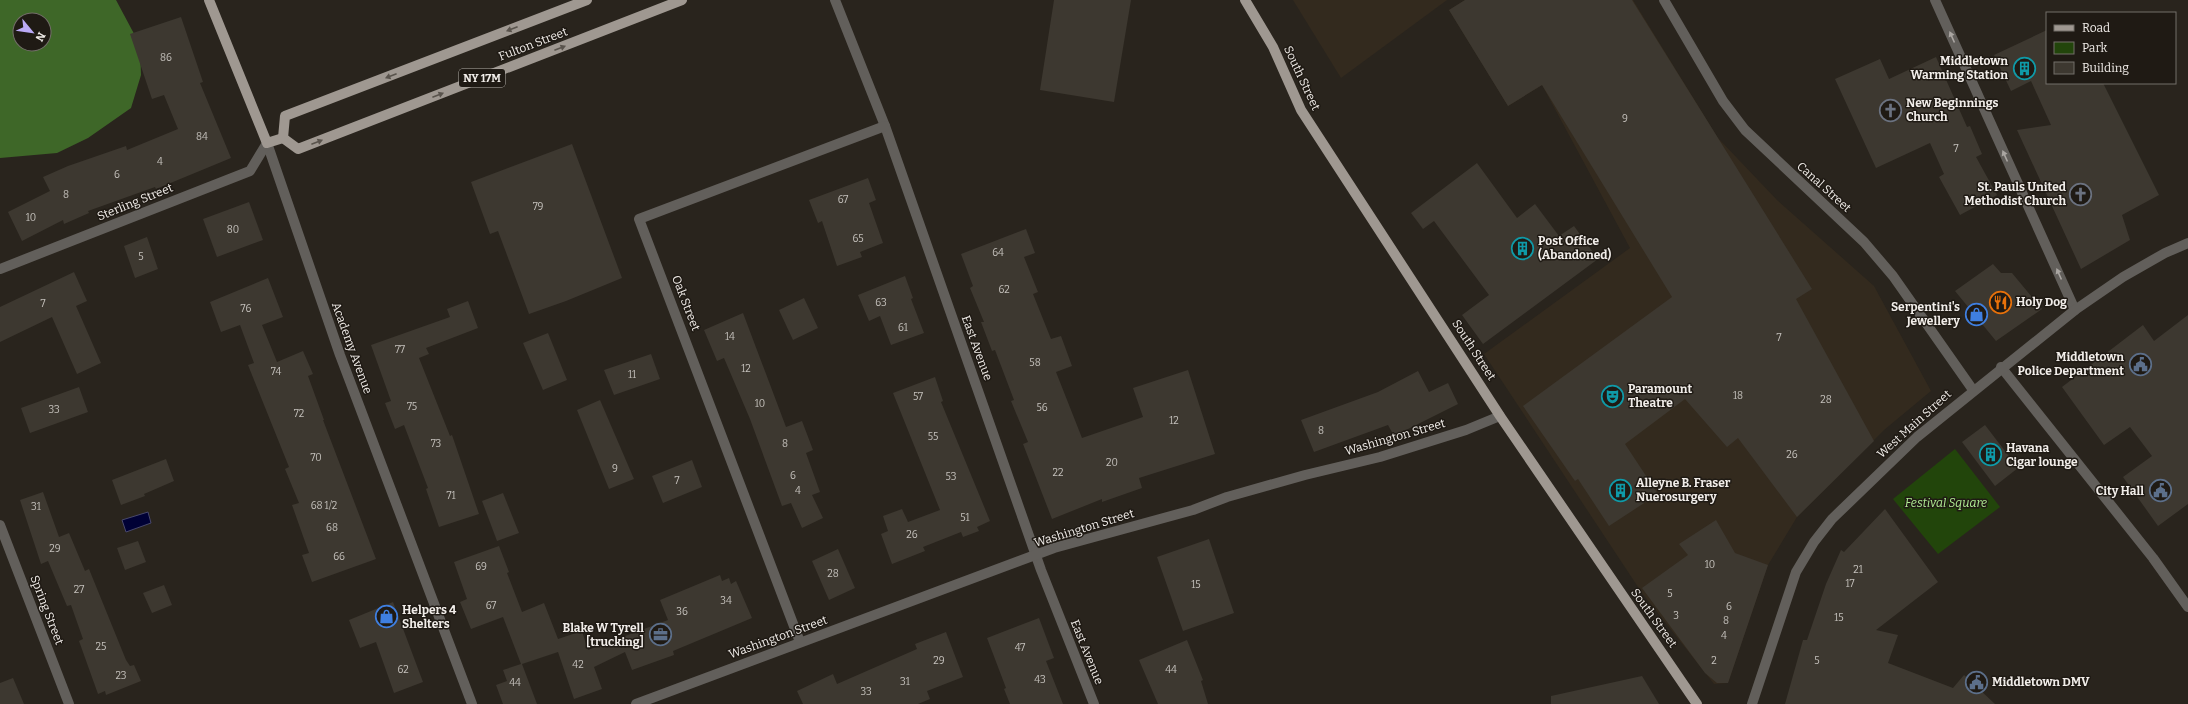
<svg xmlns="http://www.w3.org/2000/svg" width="2188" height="704" font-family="Bitter,serif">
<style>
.built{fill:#332a1e}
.green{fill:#22450b}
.forest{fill:#3e6728;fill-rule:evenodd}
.water{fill:#000135;stroke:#48486b}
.building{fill:#3d3830}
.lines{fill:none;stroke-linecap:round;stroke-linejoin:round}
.minor{stroke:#625f5b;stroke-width:10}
.major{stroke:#9f9891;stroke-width:10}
.oneway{fill:#59534c}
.oneway2{fill:#aaa6a2}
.labels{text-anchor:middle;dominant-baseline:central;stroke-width:3;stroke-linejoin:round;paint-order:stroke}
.number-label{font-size:10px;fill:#c4c0bb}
.shield{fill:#1f1a14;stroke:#b2aea9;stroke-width:1}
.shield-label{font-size:11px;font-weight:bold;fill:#f1ede9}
.street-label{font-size:12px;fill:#f1ede9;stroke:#1f1a14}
.poi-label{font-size:12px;font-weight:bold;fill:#f1ede9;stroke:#1f1a14;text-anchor:start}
.park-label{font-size:12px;font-style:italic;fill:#afeb92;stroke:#1f1a14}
</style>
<rect width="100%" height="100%" fill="#29241d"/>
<g class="built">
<polygon points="1293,0 1447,0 1341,78"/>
<polygon points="1465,0 1633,0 1718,138 1777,200 1874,286 1931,391 1884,430 1797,517 1768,565 1728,683 1714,684 1642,593 1484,354 1630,248 1542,85 1508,106 1449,10"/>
</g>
<polygon class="green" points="1955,449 2000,507 1938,554 1893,499"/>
<path class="forest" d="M0,0h116l24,45 1,30 -10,33 -43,30 -31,15 -57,5zM20,20h24v24h-24z"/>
<polygon class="water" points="148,512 151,523 126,532 122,520"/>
<g class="building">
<polygon points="1054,0 1131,0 1114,102 1040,90"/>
<polygon points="1465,0 1632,0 1812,289 1796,299 1874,441 1797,517 1738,438 1727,447 1685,399 1625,444 1658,494 1609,526 1578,479 1575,481 1523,406 1672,297 1542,85 1508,106 1449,10"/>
<polygon points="181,17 203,82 200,83 231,158 156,189 155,187 88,211 89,213 64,224 63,220 22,241 8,212 50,191 43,177 68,166 126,146 127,150 178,129 164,95 152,99 130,34"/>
<polygon points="2047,30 2047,83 2103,83 2159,195 2122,215 2130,240 2081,269 2017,130 2051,125 2031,81 2011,91 1994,55"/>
<polygon points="1936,57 1967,127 1970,126 1982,154 1976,157 1997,195 1960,215 1939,177 1944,174 1930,143 1876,168 1835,79 1880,59 1889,79"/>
<polygon points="572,144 622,278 566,301 529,314 498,231 490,234 471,182"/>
<polygon points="1477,163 1517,218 1535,204 1559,236 1574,226 1598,259 1483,344 1462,315 1489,295 1434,221 1423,229 1411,213"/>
<polygon points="868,178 876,200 869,203 883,243 860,252 862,257 837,266 822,221 818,223 809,200"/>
<polygon points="249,202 263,240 217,257 203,219"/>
<polygon points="1026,229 1035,253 1024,257 1038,292 1033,294 1051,339 1061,336 1072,366 1056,372 1082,438 1143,417 1133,388 1188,370 1215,454 1139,478 1142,488 1102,502 1102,499 1052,519 1023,444 1028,442 1011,401 1014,400 995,350 992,351 981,322 984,322 970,288 973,286 961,254"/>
<polygon points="147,237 158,269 135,278 124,246"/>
<polygon points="1993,264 2001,273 2012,273 2042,309 1996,341 1955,291"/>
<polygon points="74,272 87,301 76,306 101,363 77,374 52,317 0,342 0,307"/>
<polygon points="905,276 913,298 911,299 924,333 891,345 880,316 869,321 858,295"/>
<polygon points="268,278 283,317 262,325 277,362 303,351 313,374 308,376 324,420 323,420 376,559 312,582 302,555 309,553 292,505 299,503 285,469 289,467 248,365 254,363 240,325 221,332 210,302"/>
<polygon points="804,298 818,328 793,340 779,310"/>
<polygon points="468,301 478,328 426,348 429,354 419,358 450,436 452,435 479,514 439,527 426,489 428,488 404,425 395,429 385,403 391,401 371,345 450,317 447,309"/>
<polygon points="743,313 786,427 802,421 813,450 806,453 820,492 812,495 823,518 802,528 791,503 782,506 750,419 724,358 717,361 704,330"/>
<polygon points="2188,315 2188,504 2158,526 2123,477 2152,456 2130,427 2104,445 2062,387 2143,325 2154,341"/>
<polygon points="548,333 567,380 543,390 523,343"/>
<polygon points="651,354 660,379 614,395 604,370"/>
<polygon points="1418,371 1429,392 1448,383 1458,404 1394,436 1388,425 1314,452 1301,420 1378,392"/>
<polygon points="935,377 943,401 941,402 990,521 977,527 979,531 963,537 961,532 923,547 925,551 892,564 881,534 888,531 883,516 902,509 908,522 940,510 893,393"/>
<polygon points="79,387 88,412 30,433 21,408"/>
<polygon points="600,400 634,479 609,489 577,410"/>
<polygon points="1985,425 2018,468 1995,486 1962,442"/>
<polygon points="166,459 174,481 144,494 145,496 121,505 112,480"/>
<polygon points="692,460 702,487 663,503 652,476"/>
<polygon points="43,492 59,537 69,533 85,571 89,569 126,660 130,666 134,665 141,681 106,695 105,691 98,694 79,641 83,639 71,605 67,606 48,561 41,564 20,500"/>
<polygon points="503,493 519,533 497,541 482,501"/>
<polygon points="1885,509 1938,582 1876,630 1898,635 1888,663 1953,688 1964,675 1995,704 1785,704 1803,640 1807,640 1826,584 1841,550 1844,552"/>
<polygon points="1716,520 1735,553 1768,565 1728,683 1717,683 1705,673 1642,588 1688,555 1679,544"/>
<polygon points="1209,539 1234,613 1183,631 1157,557"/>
<polygon points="138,541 146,562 125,570 117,548"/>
<polygon points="499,546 509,572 507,573 522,612 544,603 558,639 582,631 588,650 668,620 660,600 720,575 722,581 729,578 731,584 736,581 752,618 673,651 674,655 632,670 625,652 594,667 602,689 574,699 558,652 522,664 537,704 503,704 496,685 507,681 503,670 521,664 503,617 471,629 460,602 467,599 454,562"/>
<polygon points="838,549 855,588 829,600 812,561"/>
<polygon points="164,585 172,605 152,613 143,593"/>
<polygon points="393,602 423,682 394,693 376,642 360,648 349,620"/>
<polygon points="1039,618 1054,658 1046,661 1063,704 1010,704 1004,689 1006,688 987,638"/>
<polygon points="946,632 963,677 927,691 930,699 918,704 803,704 797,691 833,674 837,684 917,649 915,644"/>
<polygon points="1187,640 1203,680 1201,681 1208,704 1158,704 1139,660"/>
<polygon points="1642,676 1659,704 1551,704 1551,696"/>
<polygon points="13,678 24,704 0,704 0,683"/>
</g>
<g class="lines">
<g class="minor">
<polyline points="835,0 885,126 1041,570 1094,704"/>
<polyline points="1664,0 1723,101 1745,130 1864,242 1893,276 1973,390"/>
<polyline points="1935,0 2075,310"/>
<polyline points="267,143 340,355 472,704"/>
<polyline points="0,269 250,171 267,143"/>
<polyline points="2001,367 2153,558 2188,607"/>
<polyline points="0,525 69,704"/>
<polyline points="800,642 639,219 885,126"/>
<polyline points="636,704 1054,548 1193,510 1227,497 1305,475 1380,457 1466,430 1500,416"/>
<polyline points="1752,704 1796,572 1814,542 1832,519 1917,437 2075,310 2123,277 2165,253 2188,243"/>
</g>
<g class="major">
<polyline points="209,0 267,143 283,138"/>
<polyline points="1245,0 1273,47 1301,110 1500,416 1697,704"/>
<polyline points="283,138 298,149 682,0"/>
<polyline points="283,138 285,116 587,0"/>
</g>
</g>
<defs><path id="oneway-solid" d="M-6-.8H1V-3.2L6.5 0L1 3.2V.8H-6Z"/></defs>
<g class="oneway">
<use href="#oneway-solid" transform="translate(512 29) rotate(159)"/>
<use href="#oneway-solid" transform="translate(560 48) rotate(-21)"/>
<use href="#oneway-solid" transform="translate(391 76) rotate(159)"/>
<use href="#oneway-solid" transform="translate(438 95) rotate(-21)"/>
<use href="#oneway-solid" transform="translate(317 142) rotate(-21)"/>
</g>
<g class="oneway2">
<use href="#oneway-solid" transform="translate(1952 37) rotate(-114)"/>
<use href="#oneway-solid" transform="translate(2005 156) rotate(-114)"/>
<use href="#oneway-solid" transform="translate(2059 274) rotate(-114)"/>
</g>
<defs>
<symbol id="building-ring" viewBox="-11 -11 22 22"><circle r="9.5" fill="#1f1a14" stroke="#0f9aa8" stroke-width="1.5"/><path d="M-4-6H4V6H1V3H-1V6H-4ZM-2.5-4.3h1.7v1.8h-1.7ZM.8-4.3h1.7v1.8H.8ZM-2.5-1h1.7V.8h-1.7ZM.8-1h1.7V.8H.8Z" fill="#0f9aa8"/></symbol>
<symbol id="church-ring" viewBox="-11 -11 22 22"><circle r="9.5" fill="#1f1a14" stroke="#6b7280" stroke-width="1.5"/><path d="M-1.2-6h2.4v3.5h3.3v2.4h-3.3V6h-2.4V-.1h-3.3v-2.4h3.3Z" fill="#6b7280"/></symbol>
<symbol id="restaurant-ring" viewBox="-11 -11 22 22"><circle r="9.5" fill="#1f1a14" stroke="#e8710a" stroke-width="1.5"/><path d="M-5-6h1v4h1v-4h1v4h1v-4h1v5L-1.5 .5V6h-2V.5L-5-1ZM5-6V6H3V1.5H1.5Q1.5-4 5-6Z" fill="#e8710a"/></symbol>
<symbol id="shop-ring" viewBox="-11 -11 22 22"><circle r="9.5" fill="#1f1a14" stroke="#3f7fe0" stroke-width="1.5"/><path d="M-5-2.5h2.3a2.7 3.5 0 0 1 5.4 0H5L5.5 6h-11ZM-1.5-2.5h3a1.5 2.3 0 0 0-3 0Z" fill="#3f7fe0"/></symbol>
<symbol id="civic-ring" viewBox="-11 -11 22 22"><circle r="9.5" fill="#1f1a14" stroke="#5c6f8a" stroke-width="1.5"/><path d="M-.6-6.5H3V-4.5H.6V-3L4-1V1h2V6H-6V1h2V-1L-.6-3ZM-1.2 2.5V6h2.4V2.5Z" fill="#5c6f8a"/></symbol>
<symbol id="theatre-ring" viewBox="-11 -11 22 22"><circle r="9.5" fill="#1f1a14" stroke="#0f9aa8" stroke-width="1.5"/><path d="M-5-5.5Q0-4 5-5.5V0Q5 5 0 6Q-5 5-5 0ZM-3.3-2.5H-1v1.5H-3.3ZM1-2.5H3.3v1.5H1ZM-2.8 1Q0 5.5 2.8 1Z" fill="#0f9aa8"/></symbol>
<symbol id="office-ring" viewBox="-11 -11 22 22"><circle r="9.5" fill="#1f1a14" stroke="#5c6f8a" stroke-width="1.5"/><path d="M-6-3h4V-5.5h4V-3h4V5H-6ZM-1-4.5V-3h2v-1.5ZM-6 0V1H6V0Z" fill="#5c6f8a"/></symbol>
</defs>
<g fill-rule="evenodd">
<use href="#building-ring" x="2012" y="56" width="25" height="25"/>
<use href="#church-ring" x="1878" y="98" width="25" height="25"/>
<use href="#church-ring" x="2068" y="182" width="25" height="25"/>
<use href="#building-ring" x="1510" y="236" width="25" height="25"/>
<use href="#restaurant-ring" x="1988" y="290" width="25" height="25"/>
<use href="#shop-ring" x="1964" y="302" width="25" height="25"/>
<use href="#civic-ring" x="2128" y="352" width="25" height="25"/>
<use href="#theatre-ring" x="1600" y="384" width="25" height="25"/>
<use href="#building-ring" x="1978" y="442" width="25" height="25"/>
<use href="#building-ring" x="1608" y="478" width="25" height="25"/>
<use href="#civic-ring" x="2148" y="478" width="25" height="25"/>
<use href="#shop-ring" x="374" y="604" width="25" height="25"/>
<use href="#office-ring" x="648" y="622" width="25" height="25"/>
<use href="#civic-ring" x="1964" y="670" width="25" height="25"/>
</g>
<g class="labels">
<g class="number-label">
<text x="166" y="58">86</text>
<text x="1625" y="119">9</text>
<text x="202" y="137">84</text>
<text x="1956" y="149">7</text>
<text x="160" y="162">4</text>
<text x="117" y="175">6</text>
<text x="66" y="195">8</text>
<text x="843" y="200">67</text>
<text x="538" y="207">79</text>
<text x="31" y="218">10</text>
<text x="233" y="230">80</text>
<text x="858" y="239">65</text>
<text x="998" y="253">64</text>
<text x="141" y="257">5</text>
<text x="1004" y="290">62</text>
<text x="881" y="303">63</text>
<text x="43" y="304">7</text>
<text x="246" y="309">76</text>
<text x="903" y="328">61</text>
<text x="730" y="337">14</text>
<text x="1779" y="338">7</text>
<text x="400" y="350">77</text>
<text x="1035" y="363">58</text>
<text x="746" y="369">12</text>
<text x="276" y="372">74</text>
<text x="632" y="375">11</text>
<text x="1738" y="396">18</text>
<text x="918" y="397">57</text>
<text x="1826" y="400">28</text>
<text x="760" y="404">10</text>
<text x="412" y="407">75</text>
<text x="1042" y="408">56</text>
<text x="54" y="410">33</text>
<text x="299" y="414">72</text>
<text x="1174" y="421">12</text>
<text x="1321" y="431">8</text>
<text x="933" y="437">55</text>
<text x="436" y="444">73</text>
<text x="785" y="444">8</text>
<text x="1792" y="455">26</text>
<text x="316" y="458">70</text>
<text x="1112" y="463">20</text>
<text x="615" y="469">9</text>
<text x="1058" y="473">22</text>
<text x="793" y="476">6</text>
<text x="951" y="477">53</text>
<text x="677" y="481">7</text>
<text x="798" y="491">4</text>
<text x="451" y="496">71</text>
<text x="324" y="506">68 1/2</text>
<text x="36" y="507">31</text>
<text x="965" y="518">51</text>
<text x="332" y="528">68</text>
<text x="912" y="535">26</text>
<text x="55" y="549">29</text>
<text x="339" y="557">66</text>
<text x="1710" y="565">10</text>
<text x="481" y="567">69</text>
<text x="1858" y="570">21</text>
<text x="833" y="574">28</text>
<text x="1850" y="584">17</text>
<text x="1196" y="585">15</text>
<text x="79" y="590">27</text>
<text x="1670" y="594">5</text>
<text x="726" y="601">34</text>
<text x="491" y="606">67</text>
<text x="1729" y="607">6</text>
<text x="682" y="612">36</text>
<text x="1676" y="616">3</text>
<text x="1839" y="618">15</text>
<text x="1726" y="621">8</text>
<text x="1724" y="636">4</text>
<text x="101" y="647">25</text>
<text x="1020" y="648">47</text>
<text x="939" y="661">29</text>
<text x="1714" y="661">2</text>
<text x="1817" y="661">5</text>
<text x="578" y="665">42</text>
<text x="403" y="670">62</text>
<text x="1171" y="670">44</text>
<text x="121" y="676">23</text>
<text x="1040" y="680">43</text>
<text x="905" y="682">31</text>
<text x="515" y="683">44</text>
<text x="866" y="692">33</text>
</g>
<rect class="shield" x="459" y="69" width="46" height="18" rx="3"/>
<g class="shield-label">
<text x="482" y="78">NY 17M</text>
</g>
<g class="street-label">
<text transform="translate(533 44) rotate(-21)">Fulton Street</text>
<text transform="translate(1302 78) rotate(65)">South Street</text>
<text transform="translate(1824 187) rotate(42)">Canal Street</text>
<text transform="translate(135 202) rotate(-22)">Sterling Street</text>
<text transform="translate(686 303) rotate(69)">Oak Street</text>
<text transform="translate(352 348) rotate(70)">Academy Avenue</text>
<text transform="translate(977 348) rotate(70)">East Avenue</text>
<text transform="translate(1474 350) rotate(57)">South Street</text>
<text transform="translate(1914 424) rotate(-42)">West Main Street</text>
<text transform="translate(1395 437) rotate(-16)">Washington Street</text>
<text transform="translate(1084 528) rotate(-17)">Washington Street</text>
<text transform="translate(47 610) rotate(69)">Spring Street</text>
<text transform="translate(1654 618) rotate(54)">South Street</text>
<text transform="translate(778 637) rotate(-20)">Washington Street</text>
<text transform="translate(1087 652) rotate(68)">East Avenue</text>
</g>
<g class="poi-label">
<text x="2008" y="61" text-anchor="end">Middletown<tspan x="2008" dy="14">Warming Station</tspan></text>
<text x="1906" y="103">New Beginnings<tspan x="1906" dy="14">Church</tspan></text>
<text x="2066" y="187" text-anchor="end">St. Pauls United<tspan x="2066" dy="14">Methodist Church</tspan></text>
<text x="1538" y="241">Post Office<tspan x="1538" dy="14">(Abandoned)</tspan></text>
<text x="2016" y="302">Holy Dog</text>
<text x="1960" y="307" text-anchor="end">Serpentini's<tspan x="1960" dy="14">Jewellery</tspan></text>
<text x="2124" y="357" text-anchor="end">Middletown<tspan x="2124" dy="14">Police Department</tspan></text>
<text x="1628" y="389">Paramount<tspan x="1628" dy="14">Theatre</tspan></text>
<text x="2006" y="448">Havana<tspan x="2006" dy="14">Cigar lounge</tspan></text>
<text x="1636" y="483">Alleyne B. Fraser<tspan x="1636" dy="14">Nuerosurgery</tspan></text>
<text x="2144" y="491" text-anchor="end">City Hall</text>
<text x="402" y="610">Helpers 4<tspan x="402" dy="14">Shelters</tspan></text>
<text x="644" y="628" text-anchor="end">Blake W Tyrell<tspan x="644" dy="14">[trucking]</tspan></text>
<text x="1992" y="682">Middletown DMV</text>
</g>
<g class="park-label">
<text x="1946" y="503">Festival Square</text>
</g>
</g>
<rect x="2046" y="12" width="130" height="72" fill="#1f1a14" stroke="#736e69"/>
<rect x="2054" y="25" width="20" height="6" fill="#9f9891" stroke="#736e69"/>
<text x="2082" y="32" font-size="12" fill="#f1ede9">Road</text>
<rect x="2054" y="42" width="20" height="12" fill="#22450b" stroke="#736e69"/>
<text x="2082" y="52" font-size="12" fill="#f1ede9">Park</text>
<rect x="2054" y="62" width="20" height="12" fill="#3d3830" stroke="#736e69"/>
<text x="2082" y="72" font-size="12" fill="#f1ede9">Building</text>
<g transform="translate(32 32) rotate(119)"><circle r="19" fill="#1f1a14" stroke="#736e69"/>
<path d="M0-3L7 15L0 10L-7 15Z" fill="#bbaaf6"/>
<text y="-6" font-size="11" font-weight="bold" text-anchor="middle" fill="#f1ede9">N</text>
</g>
</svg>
